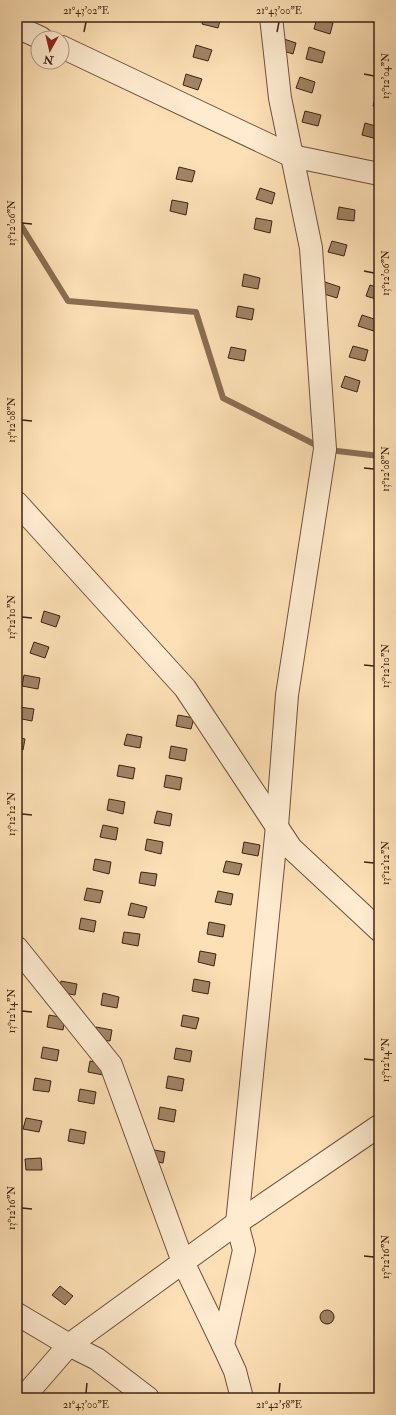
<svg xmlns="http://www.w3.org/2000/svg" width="396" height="1415" font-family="'IM FELL Double Pica',serif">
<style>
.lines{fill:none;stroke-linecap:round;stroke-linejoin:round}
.stream{stroke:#896e52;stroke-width:6}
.building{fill:#a18567;stroke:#3d2311}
.street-casing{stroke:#6d523a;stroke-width:24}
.street{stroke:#feebd0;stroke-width:22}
.ticks{fill:none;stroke:#3d2311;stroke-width:1.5}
.neatline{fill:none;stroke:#3d2311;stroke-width:1.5}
.ticks-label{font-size:10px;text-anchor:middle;fill:#3d2311}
</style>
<rect width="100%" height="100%" fill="#fde0b6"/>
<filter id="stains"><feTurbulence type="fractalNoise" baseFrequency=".005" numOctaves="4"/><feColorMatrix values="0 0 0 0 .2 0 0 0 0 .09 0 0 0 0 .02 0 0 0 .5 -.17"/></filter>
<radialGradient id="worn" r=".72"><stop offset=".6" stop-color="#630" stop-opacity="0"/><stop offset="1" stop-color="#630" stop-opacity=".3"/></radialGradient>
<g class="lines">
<g class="stream">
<polyline points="17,219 68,301 196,312 223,398 320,447"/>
<polyline points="329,450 379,456"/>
</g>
</g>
<g class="building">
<polygon points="204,17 221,17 218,28 202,24"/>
<polygon points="286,17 302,17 301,21"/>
<polygon points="317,18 333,23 330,34 314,29"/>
<polygon points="281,38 296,43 293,54 277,49"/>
<polygon points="196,45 212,50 208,61 193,57"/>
<polygon points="309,47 325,52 322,63 306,59"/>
<polygon points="186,74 202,79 198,90 183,85"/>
<polygon points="300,77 315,82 312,93 296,88"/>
<polygon points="376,95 379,96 379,108 373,106"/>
<polygon points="305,111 321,115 318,126 302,122"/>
<polygon points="365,123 379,127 377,139 362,135"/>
<polygon points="179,167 195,171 192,182 176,179"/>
<polygon points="260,188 275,193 272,204 256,199"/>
<polygon points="172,200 188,203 186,215 170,211"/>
<polygon points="339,207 355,210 354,221 337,219"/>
<polygon points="256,218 272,221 270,233 254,229"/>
<polygon points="332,241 347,245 344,256 328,252"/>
<polygon points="244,274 260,278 258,289 242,286"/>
<polygon points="325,282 340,287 337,298 321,293"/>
<polygon points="370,285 379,288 379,300 366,296"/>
<polygon points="238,306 254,309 252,320 236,317"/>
<polygon points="362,315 377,320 374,331 358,326"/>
<polygon points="353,346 368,350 365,361 349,357"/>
<polygon points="231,347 246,350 244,361 228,358"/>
<polygon points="345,376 360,381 357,392 341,387"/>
<polygon points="44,611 60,616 56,627 41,622"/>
<polygon points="34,642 49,647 45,658 30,653"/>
<polygon points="24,675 40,678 38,689 22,686"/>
<polygon points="19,707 34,709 32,721 17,718"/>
<polygon points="178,715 194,718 191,729 176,726"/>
<polygon points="127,734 142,737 140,748 124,745"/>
<polygon points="17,737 25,739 23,750 17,749"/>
<polygon points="171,746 187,749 185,761 169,758"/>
<polygon points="119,765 135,768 133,779 117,776"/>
<polygon points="17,775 21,776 19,787 17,787"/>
<polygon points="166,775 182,778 180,790 164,787"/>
<polygon points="109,799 125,802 123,814 107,810"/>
<polygon points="157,811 172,814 170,826 154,823"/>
<polygon points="103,825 118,828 116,840 100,837"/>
<polygon points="147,839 163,842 161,854 145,850"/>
<polygon points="244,842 260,845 258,856 242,853"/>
<polygon points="95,859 111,862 109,874 93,870"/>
<polygon points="226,861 242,864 239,875 223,872"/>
<polygon points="141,872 157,874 155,886 139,883"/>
<polygon points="87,888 103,891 100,903 84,900"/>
<polygon points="218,891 233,894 231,905 215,902"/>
<polygon points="131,903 147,907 144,918 128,915"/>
<polygon points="81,918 96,921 94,932 79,929"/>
<polygon points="209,922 225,925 223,937 207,934"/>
<polygon points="124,932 140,934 138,946 122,943"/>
<polygon points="200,951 216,954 214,966 198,962"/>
<polygon points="194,979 210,982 208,994 192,991"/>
<polygon points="61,981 77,984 75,995 59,992"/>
<polygon points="103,993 119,997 117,1008 101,1005"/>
<polygon points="49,1015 65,1018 63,1030 47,1027"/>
<polygon points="183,1015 199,1018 196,1029 181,1026"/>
<polygon points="96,1027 112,1030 110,1041 94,1039"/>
<polygon points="43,1047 59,1050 57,1061 41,1058"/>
<polygon points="176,1048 192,1051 190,1062 174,1059"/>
<polygon points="90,1061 105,1064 103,1075 88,1072"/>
<polygon points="168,1076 184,1079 182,1091 166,1088"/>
<polygon points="35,1078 51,1081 49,1092 33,1090"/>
<polygon points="80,1089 96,1092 94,1104 78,1101"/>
<polygon points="160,1107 176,1110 174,1122 158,1119"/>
<polygon points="26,1118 42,1121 39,1132 23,1129"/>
<polygon points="70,1129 86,1132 84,1144 68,1141"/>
<polygon points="149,1149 165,1152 163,1163 147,1160"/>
<polygon points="41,1158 42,1170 26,1170 25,1159"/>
<polygon points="60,1286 73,1296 65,1305 52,1295"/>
<circle cx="327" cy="1317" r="7"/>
</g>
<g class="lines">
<defs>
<g id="street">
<polyline points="17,27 41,38"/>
<polyline points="62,47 292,156 379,174"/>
<polyline points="17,503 185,688 291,848 379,930"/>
<polyline points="17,948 111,1065 183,1262 223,1345"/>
<polyline points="17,1314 69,1345 97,1359 148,1398"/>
<polyline points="23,1398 69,1345 237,1223 379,1126"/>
<polyline points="242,1398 235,1371 223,1345 244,1250 237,1223 277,826 287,695 325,449 311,248 280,98 271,17"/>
</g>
</defs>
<use href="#street" class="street-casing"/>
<use href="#street" class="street"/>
</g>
<path class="ticks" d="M84,32l2,-10M277,32l2,-10M364,74l10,2M22,223l10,1M364,271l10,2M22,420l10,1M364,468l10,1M22,617l10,1M364,665l10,1M22,814l10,1M364,862l10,1M22,1011l10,1M364,1059l10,1M22,1208l10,1M364,1256l10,1M86,1393l1,-10M279,1393l1,-10"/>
<rect width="396" height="1415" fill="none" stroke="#fde0b6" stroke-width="44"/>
<g transform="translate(50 50) rotate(188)"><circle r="19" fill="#feebd0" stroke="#b19b84"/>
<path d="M0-3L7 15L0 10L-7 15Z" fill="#8f2418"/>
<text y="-6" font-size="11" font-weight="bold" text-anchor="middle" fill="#3d2311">N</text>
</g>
<rect x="22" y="22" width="352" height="1371" class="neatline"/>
<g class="ticks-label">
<text x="86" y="14">21°43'02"E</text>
<text x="279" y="14">21°43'00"E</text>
<text transform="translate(385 76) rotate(-90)" y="4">13°12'04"N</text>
<text transform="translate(11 223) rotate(-90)" y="4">13°12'06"N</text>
<text transform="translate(385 273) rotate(-90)" y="4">13°12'06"N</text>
<text transform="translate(11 420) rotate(-90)" y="4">13°12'08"N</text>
<text transform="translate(385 469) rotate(-90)" y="4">13°12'08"N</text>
<text transform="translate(11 617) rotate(-90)" y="4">13°12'10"N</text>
<text transform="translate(385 666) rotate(-90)" y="4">13°12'10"N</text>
<text transform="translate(11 814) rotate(-90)" y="4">13°12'12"N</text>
<text transform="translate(385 863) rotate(-90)" y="4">13°12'12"N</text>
<text transform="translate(11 1011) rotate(-90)" y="4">13°12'14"N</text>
<text transform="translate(385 1060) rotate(-90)" y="4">13°12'14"N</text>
<text transform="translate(11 1208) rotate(-90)" y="4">13°12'16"N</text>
<text transform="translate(385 1257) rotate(-90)" y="4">13°12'16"N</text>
<text x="86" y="1408">21°43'00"E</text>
<text x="279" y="1408">21°42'58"E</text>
</g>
<rect width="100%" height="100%" filter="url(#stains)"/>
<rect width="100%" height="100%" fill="url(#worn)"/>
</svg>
